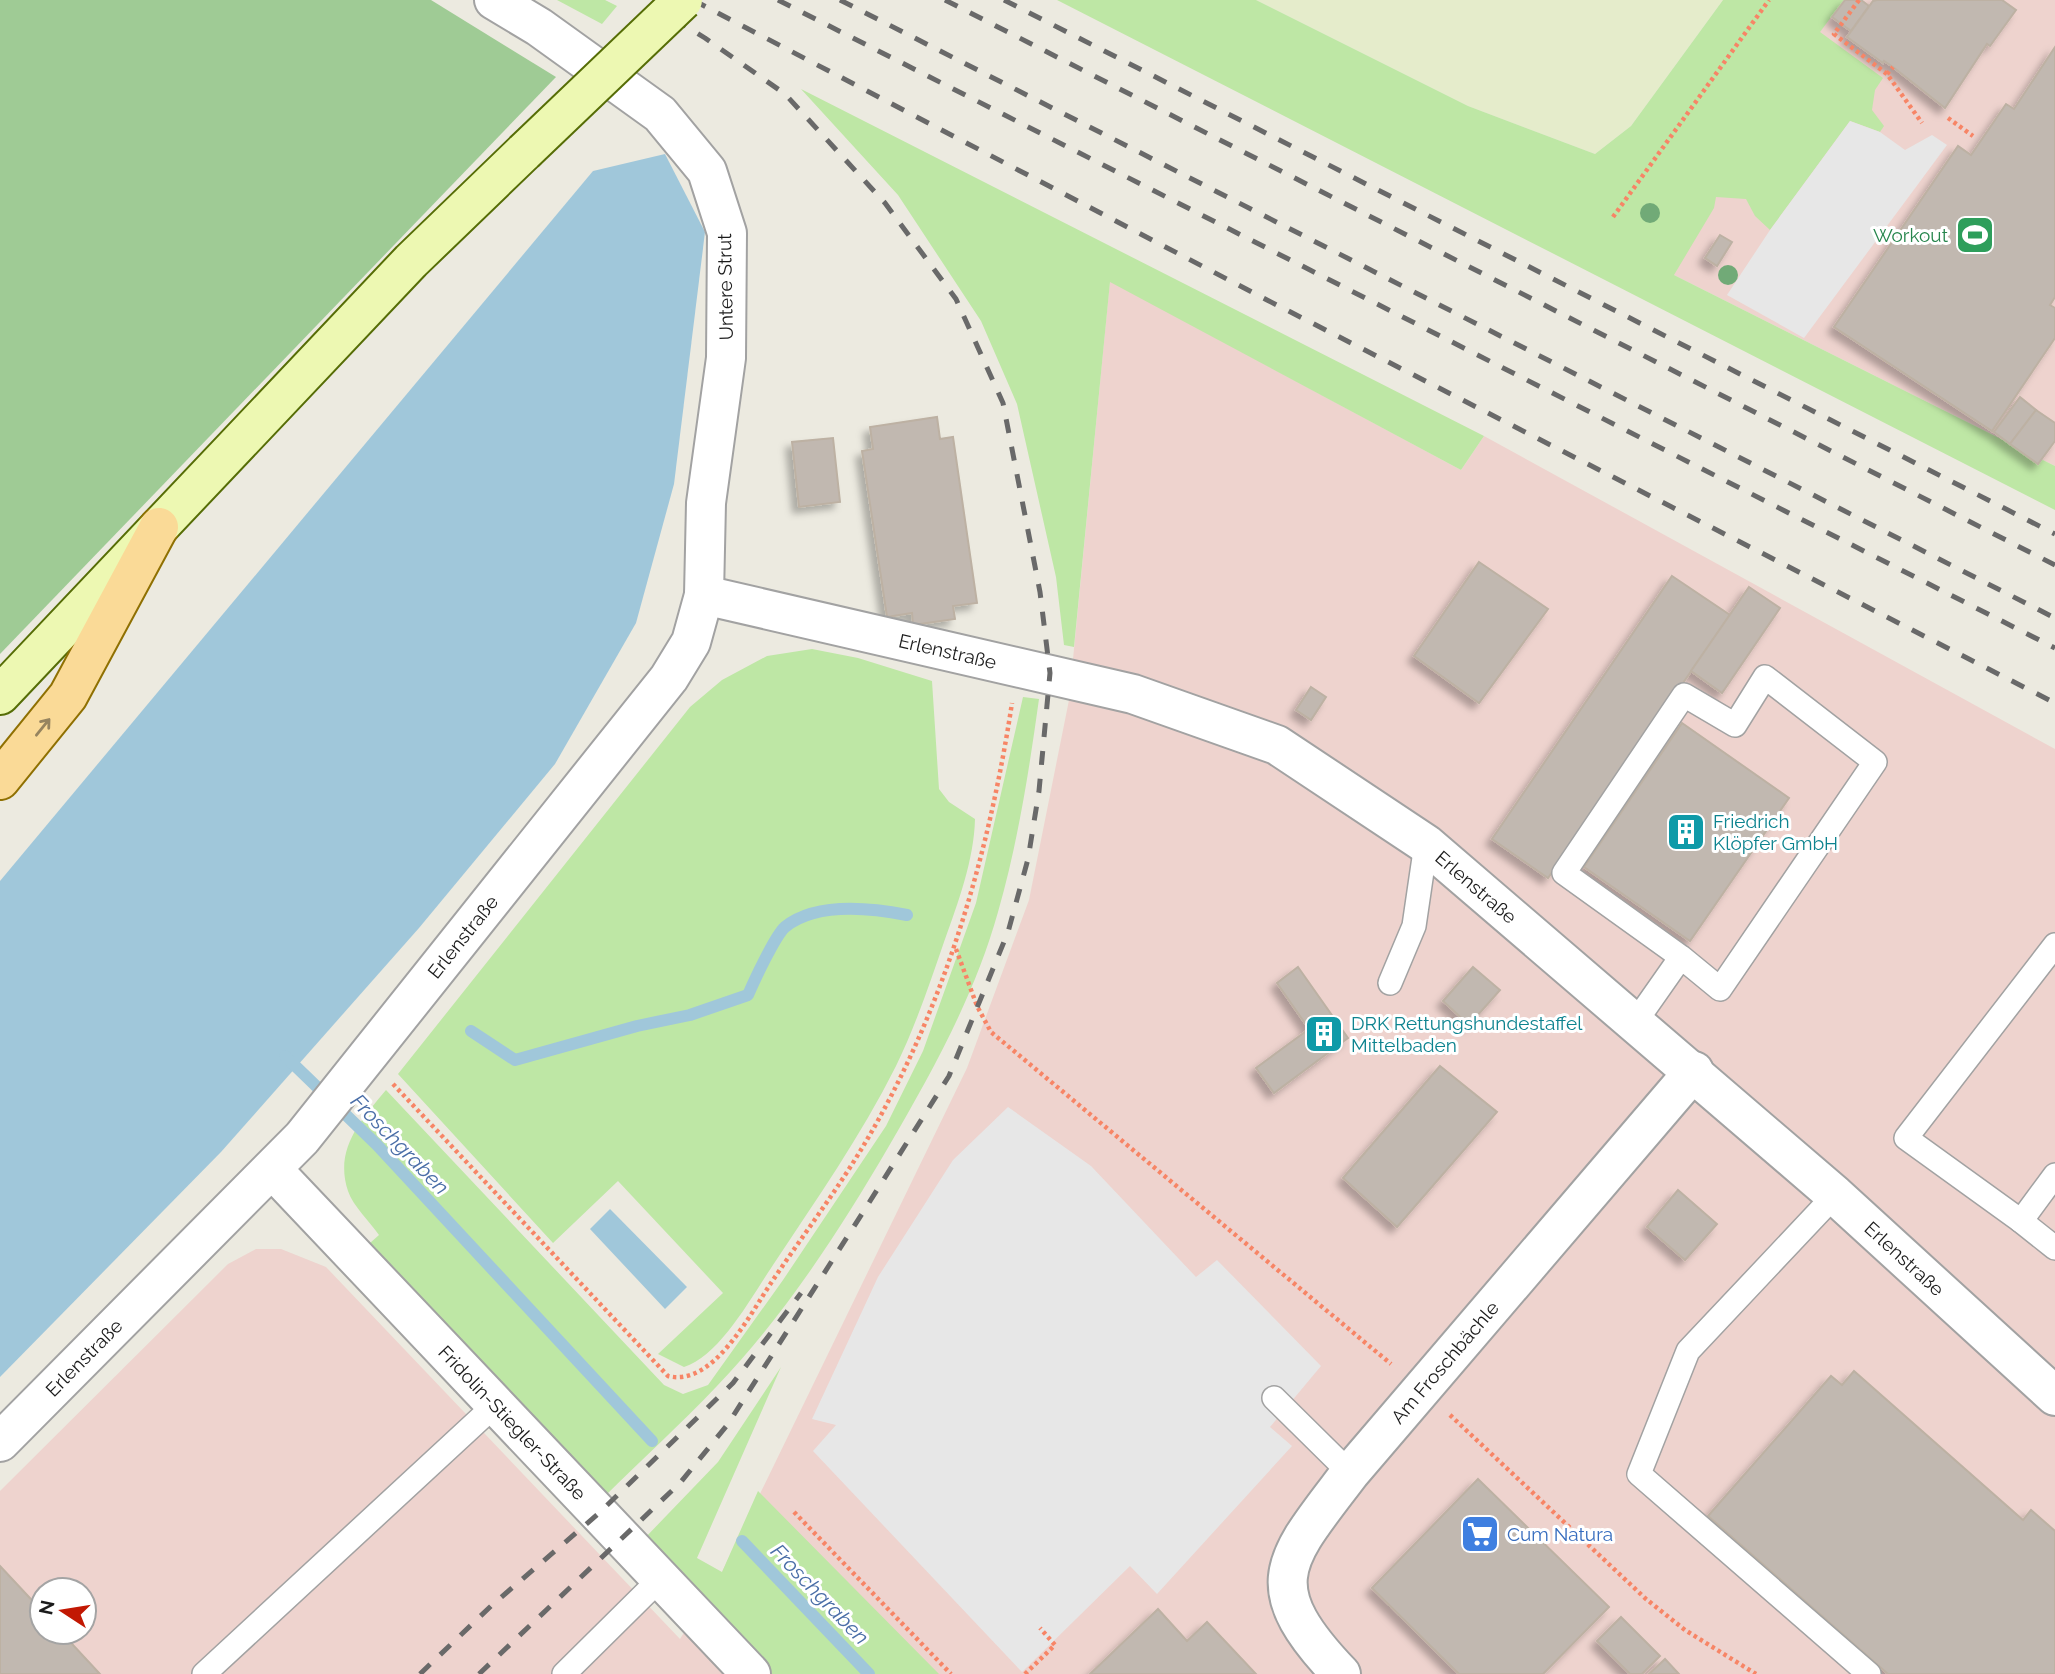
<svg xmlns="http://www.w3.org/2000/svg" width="2055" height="1674" font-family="Raleway,sans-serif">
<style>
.commercial{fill:#eed3ce;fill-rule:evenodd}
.farmland{fill:#e5eccb}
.grass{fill:#bee7a5}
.forest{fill:#9fcb95}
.parking{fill:#e7e7e7}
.water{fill:#a0c7da}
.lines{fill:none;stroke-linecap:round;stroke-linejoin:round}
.stream{stroke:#a0c7da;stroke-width:12}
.building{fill:#c1b8b0;stroke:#bdb1a3;stroke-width:2;filter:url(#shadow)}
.lane-casing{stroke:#a2a2a2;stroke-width:26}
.street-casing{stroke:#a2a2a2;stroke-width:42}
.secondary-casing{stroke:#566d06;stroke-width:42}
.primary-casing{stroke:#8f7002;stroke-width:42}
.path{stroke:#f78566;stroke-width:4.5;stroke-dasharray:3.5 3.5;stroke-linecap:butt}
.lane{stroke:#fff;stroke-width:23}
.street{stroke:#fff;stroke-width:38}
.secondary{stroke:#edf8b2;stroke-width:38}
.primary{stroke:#fada97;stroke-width:38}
.rail{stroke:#696969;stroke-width:5;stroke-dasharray:14 14;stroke-linecap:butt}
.secondary-bridge-casing{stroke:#566d06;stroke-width:42;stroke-linecap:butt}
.secondary-bridge{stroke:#edf8b2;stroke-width:38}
.tree{fill:#71aa77}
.oneway{stroke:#96845f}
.labels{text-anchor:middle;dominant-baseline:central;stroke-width:6;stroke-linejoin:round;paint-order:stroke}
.leisure-label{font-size:19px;fill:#27864d;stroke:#fff;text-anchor:end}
.street-label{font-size:19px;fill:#1b1b1b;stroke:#fff}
.culture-label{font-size:19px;fill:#0d838f;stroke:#fff;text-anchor:start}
.shop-label{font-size:19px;fill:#366cbe;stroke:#fff;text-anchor:start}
.water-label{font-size:21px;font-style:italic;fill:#4a6ea7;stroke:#fff}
</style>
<defs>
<filter id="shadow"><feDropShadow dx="-6" dy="6" stdDeviation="3.5" flood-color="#0004"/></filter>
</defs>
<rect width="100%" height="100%" fill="#eceae0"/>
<g class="commercial">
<polygon points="1805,0 2055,0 2055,466 1628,252"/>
<path d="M1110,281l351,189 23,-34 571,313v925h-2055v-183l228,-227 28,-15h25l45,18 354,372 42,-67 245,-504 62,-168 40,-200zM42,1590h42v42h-42z"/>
</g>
<polygon class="farmland" points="1256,0 1723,0 1631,126 1595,154 1468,106"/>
<g class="grass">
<polygon points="557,0 605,0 617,6 602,24"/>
<polygon points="1057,0 1256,0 1468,106 1595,154 1631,126 1723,0 1844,0 1820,32 1883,78 1875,90 1872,110 1884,126 1880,132 1850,121 1770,230 1755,216 1746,199 1716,197 1714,208 1674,275 2055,466 2055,510"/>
<polygon points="801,89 1484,436 1461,470 1110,282 1074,647 1064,645 1056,577 1017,404 981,321 898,195"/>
<path d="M812,649l46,9 74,23 7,108 10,13 26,17c-1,41 -17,84 -31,123 -14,41 -29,85 -48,124 -35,70 -80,134 -123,199 -21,31 -53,91 -89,102l-26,-13 65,-61 -105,-112 -65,62 -155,-169 292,-367 32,-27 45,-24z"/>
<path d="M1023,697l16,2c-10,72 -21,143 -41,213 -23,83 -66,160 -109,234 -49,84 -104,169 -172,240 -36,38 -76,74 -113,111l-234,-254 9,-8c-9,-13 -26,-29 -31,-44 -14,-42 13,-71 38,-101l278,295 19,9 25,-9 75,-105 103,-154 37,-75 53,-148z"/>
<polygon points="781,1367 697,1558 722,1572 758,1491 939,1674 772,1674 643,1540 718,1462"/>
</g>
<polygon class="forest" points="0,0 431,0 556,77 0,654"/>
<g class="parking">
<polygon points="1850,121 1880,132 1905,150 1932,135 1947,145 1804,338 1727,295 1770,230"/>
<polygon points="1008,1107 1091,1166 1196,1277 1217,1260 1321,1366 1270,1427 1292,1446 1157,1594 1130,1566 1022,1672 813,1451 836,1425 812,1419 878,1277 953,1160"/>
</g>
<g class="water">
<polygon points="665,154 705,232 674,484 636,623 555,764 419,928 221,1152 0,1377 0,881 593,171"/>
<polygon points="610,1209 687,1287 665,1309 590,1229"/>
</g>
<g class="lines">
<g class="stream">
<path d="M471,1031l44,29 122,-34 53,-11 58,-20c6,-14 27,-59 37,-68 31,-25 86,-19 122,-12"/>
<polyline points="285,1056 377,1145 652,1441"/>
<polyline points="742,1541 869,1674"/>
</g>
</g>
<g class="building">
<polygon points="1845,0 1861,0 1869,6 1851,31 1832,17"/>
<polygon points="1877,0 2002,0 2016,10 1990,46 1987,44 1945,108 1893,67 1884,61 1883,63 1847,37 1873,1"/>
<polygon points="2055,47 2055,297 2050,305 2055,308 2055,338 1992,431 1834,327 1958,146 1971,155 2006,104 2014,109"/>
<polygon points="1720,235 1732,242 1717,266 1705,258"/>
<polygon points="2020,397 2036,410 2010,444 1994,432"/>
<polygon points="2036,410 2055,423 2055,441 2038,464 2010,444"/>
<polygon points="937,417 940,439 953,437 977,603 953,606 955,619 913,625 912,613 887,617 862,451 873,449 870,427"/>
<polygon points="833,438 840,502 799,507 792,442"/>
<polygon points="1479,562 1548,609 1479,703 1414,656"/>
<polygon points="1672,576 1730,615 1548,878 1492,839"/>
<polygon points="1749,587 1780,608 1722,693 1691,671"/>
<polygon points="1311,687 1326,697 1311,720 1296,710"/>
<polygon points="1682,723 1789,798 1690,941 1584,867"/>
<polygon points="1298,967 1348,1038 1274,1093 1256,1068 1309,1029 1277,983"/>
<polygon points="1473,967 1500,990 1469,1025 1443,1001"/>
<polygon points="1440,1066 1497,1112 1397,1227 1343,1178"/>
<polygon points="1678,1190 1717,1224 1685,1260 1647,1227"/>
<polygon points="1854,1371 2023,1520 2031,1510 2055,1531 2055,1674 1888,1674 1708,1516 1831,1376 1842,1385"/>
<polygon points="1478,1479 1609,1607 1543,1674 1459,1674 1372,1588"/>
<polygon points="0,1566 42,1611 42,1632 61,1632 100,1674 0,1674"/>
<polygon points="1158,1609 1187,1641 1207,1622 1256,1674 1090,1674"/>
<polygon points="1621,1617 1660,1656 1642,1674 1630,1674 1597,1641"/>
<polygon points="1665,1659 1679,1674 1649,1674"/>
</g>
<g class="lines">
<defs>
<g id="lane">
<polyline points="1390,983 1414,926 1426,844"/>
<polyline points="1634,1024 1681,957 1720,989 1875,762 1765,677 1735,725 1684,695 1564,873 1681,957"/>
<polyline points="2055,1175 2021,1221 2055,1248"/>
<polyline points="1835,1195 1688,1351 1639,1474 1869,1674"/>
<polyline points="2021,1221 1906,1138 2055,945"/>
<polyline points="1274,1398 1350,1473"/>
<polyline points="204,1674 495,1405"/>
<polyline points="564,1674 661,1578"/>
</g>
<g id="street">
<path id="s1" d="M704,595l429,99 144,51 149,99 409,351 220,201"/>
<path id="s2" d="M273,1170l478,504"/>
<path id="s3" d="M0,1442l302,-304 367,-460 22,-36 13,-47 2,-92 20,-145 1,-125 -20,-62 -47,-57 -121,-87 -45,-27"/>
<path id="s4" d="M1341,1674c-86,-90 -57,-114 9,-201l344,-402"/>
</g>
<polyline id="secondary" points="0,695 411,261 524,152"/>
<polyline id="primary" points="0,780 68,696 159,527"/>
</defs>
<use href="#lane" class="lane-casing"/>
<use href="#street" class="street-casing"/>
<use href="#secondary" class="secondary-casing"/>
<use href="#primary" class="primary-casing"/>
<g class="path">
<polyline points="1859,0 1834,34 1887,74 1922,123"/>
<polyline points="1887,74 1893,67"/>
<polyline points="1948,118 1973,136"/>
<polyline points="1613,217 1769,0"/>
<polyline points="956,949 977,1006 991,1032 1391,1364"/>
<path d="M393,1084l275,292c45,11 81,-60 103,-93 32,-48 68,-95 97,-145 77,-132 121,-284 144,-435"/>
<polyline points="1450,1415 1646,1599 1685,1630 1756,1674"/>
<polyline points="794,1512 951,1674"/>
<polyline points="1025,1674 1055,1645 1040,1628"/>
</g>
<use href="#lane" class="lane"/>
<use href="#street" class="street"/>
<use href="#secondary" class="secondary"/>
<use href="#primary" class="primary"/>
<g class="rail">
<polyline points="693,0 1267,300 2055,703"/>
<polyline points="778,0 2055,648"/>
<polyline points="840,0 2055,618"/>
<polyline points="945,0 2055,565"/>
<polyline points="1004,0 2055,534"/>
<polyline points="420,1674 491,1606 598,1514 733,1383 801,1293"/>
<polyline points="479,1674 680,1483 728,1424 865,1209 949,1076 1008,932 1028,859 1039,791 1050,673 1040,592 1003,403 956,299 885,203 785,94 705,38 644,0"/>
</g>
<defs>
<polyline id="secondary-bridge" points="524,152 683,0"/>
</defs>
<use href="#secondary-bridge" class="secondary-bridge-casing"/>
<use href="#secondary-bridge" class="secondary-bridge"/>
</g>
<g class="tree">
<circle cx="1650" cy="213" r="10"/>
<circle cx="1728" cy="275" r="10"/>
</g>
<defs><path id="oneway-shaft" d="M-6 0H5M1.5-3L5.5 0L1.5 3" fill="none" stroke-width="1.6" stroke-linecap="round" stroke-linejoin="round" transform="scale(1.75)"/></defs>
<use class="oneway" href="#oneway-shaft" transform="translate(43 727) rotate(-51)"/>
<defs>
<symbol id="stadium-square" viewBox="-11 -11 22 22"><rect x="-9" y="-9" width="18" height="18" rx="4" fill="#2e9e5b" stroke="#fff"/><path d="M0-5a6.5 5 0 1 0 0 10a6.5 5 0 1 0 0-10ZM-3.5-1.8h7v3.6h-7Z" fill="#fff"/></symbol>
<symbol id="building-square" viewBox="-11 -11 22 22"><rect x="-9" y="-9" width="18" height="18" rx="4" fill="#0f9aa8" stroke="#fff"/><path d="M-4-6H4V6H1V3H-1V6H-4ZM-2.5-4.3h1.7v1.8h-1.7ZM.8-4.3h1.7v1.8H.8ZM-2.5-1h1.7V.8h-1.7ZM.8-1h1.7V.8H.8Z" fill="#fff"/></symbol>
<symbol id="supermarket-square" viewBox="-11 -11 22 22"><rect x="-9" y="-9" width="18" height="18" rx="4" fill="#3f7fe0" stroke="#fff"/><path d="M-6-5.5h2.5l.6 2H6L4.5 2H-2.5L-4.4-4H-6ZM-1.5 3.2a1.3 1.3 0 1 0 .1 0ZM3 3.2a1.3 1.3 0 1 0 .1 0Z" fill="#fff"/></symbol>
</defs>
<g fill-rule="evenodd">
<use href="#stadium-square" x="1953" y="213" width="44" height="44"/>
<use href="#building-square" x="1664" y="810" width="44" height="44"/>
<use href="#building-square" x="1302" y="1012" width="44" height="44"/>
<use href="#supermarket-square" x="1458" y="1512" width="44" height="44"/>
</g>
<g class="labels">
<g class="leisure-label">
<text x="1948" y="235">Workout</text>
</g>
<g class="street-label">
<text transform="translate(725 287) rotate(-91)">Untere Strut</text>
<text stroke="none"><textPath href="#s1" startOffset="250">Erlenstraße</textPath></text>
<text stroke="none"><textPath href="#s1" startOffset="838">Erlenstraße</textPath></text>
<text stroke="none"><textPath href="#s3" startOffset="686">Erlenstraße</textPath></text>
<text stroke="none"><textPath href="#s1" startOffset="1405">Erlenstraße</textPath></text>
<text stroke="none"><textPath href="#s3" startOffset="119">Erlenstraße</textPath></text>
<text stroke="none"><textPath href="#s4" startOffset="382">Am Froschbächle</textPath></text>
<text stroke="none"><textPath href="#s2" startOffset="348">Fridolin-Stiegler-Straße</textPath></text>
</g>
<g class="culture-label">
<text x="1713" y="821">Friedrich<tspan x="1713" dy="22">Klöpfer GmbH</tspan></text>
<text x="1351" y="1023">DRK Rettungshundestaffel<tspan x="1351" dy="22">Mittelbaden</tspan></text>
</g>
<g class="shop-label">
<text x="1507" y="1534">Cum Natura</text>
</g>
<g class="water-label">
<text transform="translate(400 1144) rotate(46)">Froschgraben</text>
<text transform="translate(820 1594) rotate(46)">Froschgraben</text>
</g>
</g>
<g transform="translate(63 1611) rotate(282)"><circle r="33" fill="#ffffff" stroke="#a4a4a4" stroke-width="2"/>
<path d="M0-5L12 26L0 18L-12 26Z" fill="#c21803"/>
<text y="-10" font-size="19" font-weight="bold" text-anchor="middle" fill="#1b1b1b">N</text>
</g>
</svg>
